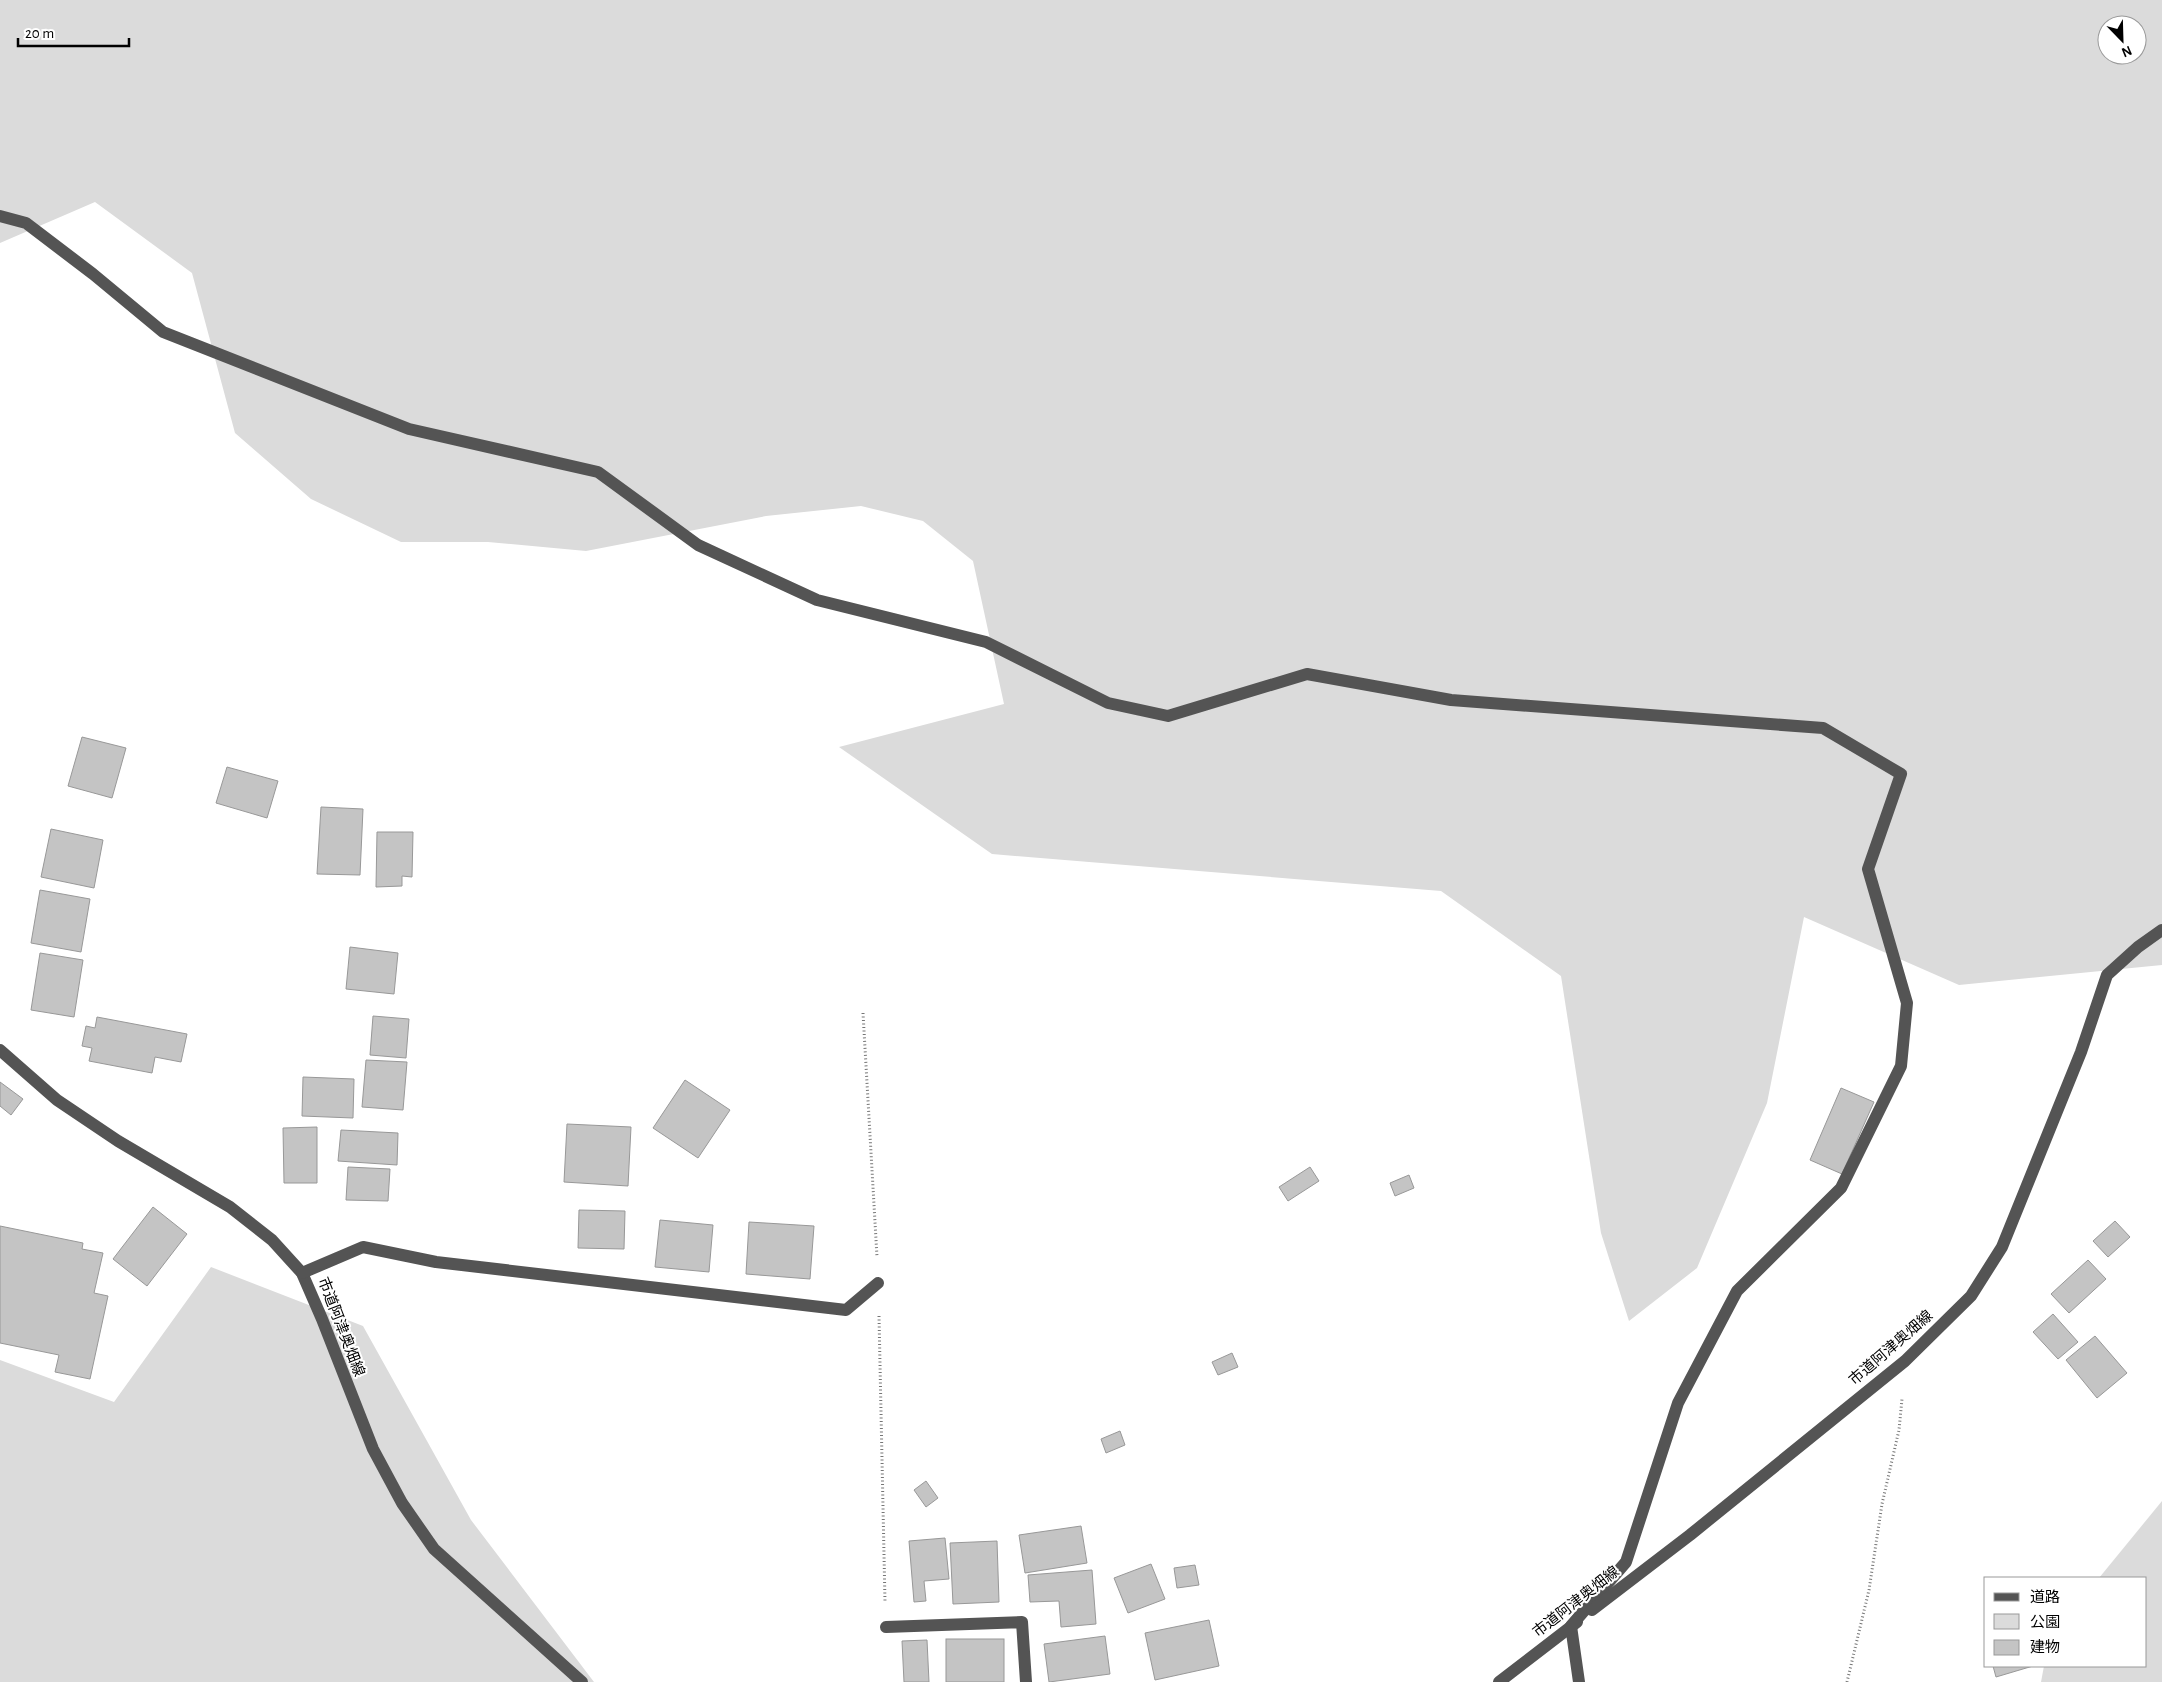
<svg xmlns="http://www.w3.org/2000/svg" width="2162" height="1682" font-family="'Alegreya Sans','Noto Sans JP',sans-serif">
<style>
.green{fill:#dbdbdb;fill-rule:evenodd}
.building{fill:#c4c4c4;stroke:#989898}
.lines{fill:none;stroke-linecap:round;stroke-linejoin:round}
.path{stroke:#767676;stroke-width:3;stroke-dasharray:1 2.5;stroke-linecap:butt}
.minor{stroke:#545454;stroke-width:12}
.labels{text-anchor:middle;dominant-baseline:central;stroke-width:4;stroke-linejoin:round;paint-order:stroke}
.street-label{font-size:15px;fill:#000;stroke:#fff}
</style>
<rect width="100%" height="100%" fill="#fff"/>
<g class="green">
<path d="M0,0h2162v965l-203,20 -155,-68 -37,186 -70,165 -68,53 -28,-88 -40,-257 -120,-85 -449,-37 -153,-107 165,-43 -31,-143 -50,-40 -62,-15 -95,10 -180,35 -98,-9h-87l-90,-43 -76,-66 -43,-160 -97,-71 -95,41zM2107,25h30v30h-30z"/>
<polygon points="211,1267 363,1326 471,1520 594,1682 0,1682 0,1360 114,1402"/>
<polygon points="2162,1501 2162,1682 2041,1682 2044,1666 2146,1666 2146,1578 2099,1578"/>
</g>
<g class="building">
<polygon points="82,737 126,748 112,798 68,786"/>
<polygon points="227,767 278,781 267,818 216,803"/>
<polygon points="321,807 363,809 360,875 317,874"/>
<polygon points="51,829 103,840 94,888 41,877"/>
<polygon points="377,832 413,832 412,877 402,876 402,886 376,887"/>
<polygon points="40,890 90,899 81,952 31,943"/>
<polygon points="350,947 398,953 394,994 346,989"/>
<polygon points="40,953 83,960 74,1017 31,1010"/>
<polygon points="373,1016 409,1019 406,1058 370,1055"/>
<polygon points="97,1017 187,1034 181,1062 155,1057 152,1073 89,1061 92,1048 82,1046 86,1026 95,1028"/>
<polygon points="366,1060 407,1062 403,1110 362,1107"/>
<polygon points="303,1077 354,1079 353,1118 302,1116"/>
<polygon points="685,1080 730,1110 698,1158 653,1128"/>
<polygon points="0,1082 23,1099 11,1115 0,1106"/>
<polygon points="1841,1088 1874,1102 1842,1174 1810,1160"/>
<polygon points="567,1124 631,1127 628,1186 564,1182"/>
<polygon points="317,1127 317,1183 284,1183 283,1128"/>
<polygon points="341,1130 398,1133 397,1165 338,1161"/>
<polygon points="348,1167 390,1169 388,1201 346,1200"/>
<polygon points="1310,1167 1319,1181 1288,1201 1279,1187"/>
<polygon points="1409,1175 1414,1188 1395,1196 1390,1183"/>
<polygon points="153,1207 187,1234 147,1286 113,1259"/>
<polygon points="579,1210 625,1211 624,1249 578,1248"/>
<polygon points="660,1220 713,1225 709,1272 655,1267"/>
<polygon points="2115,1221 2130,1237 2108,1257 2093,1241"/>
<polygon points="749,1222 814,1226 810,1279 746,1274"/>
<polygon points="0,1226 83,1243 82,1249 103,1253 94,1293 108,1296 90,1379 55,1372 59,1355 0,1343"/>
<polygon points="2088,1260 2106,1279 2069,1313 2051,1294"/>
<polygon points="2053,1314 2078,1342 2058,1359 2033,1332"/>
<polygon points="2095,1336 2127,1373 2097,1398 2066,1360"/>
<polygon points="1232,1353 1238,1367 1218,1375 1212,1362"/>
<polygon points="1120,1431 1125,1445 1106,1453 1101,1439"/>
<polygon points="926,1481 938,1498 926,1507 914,1490"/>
<polygon points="1081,1526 1087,1563 1025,1573 1019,1535"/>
<polygon points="945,1538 949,1579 924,1581 926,1601 914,1602 909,1541"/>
<polygon points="997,1541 999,1602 953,1604 950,1543"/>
<polygon points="1151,1564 1165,1599 1128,1613 1114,1578"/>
<polygon points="1195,1565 1199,1585 1177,1588 1174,1568"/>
<polygon points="1092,1570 1096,1624 1061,1627 1059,1601 1030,1602 1028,1575"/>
<polygon points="1209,1620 1219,1666 1155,1680 1145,1633"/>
<polygon points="1105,1636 1110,1674 1049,1682 1044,1644"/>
<rect x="946" y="1639" width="58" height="43"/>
<polygon points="927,1640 929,1682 904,1682 902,1641"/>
<polygon points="1993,1666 2033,1666 1996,1677"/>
</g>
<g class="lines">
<g class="path">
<polyline points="863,1013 877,1257"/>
<polyline points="879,1316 885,1602"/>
<polyline points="1847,1682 1869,1590 1882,1504 1899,1430 1902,1399"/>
</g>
<g class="minor">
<polyline points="0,216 26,223 93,274 163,332 409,429 598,472 698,545 817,600 986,642 1108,703 1168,716 1307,674 1451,700 1823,728 1901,774 1868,869 1907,1003 1901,1066 1841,1188 1737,1291 1678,1403 1626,1562 1571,1626 1579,1682"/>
<polyline points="0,1050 57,1100 118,1141 230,1207 272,1240 302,1273 322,1319 373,1449 402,1503 434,1549 582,1682"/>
<polyline points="302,1273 363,1247 436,1262 846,1310 878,1283"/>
<polyline points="1592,1610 1690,1535 1905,1361 1971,1296 2002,1247 2081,1052 2107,975 2138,947 2162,930"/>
<polyline points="886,1627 1022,1622 1026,1682"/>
<polyline points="1499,1682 1577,1622"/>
</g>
</g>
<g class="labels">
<g class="street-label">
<text transform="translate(341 1327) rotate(69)">市道阿津奥畑線</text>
<text transform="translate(1891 1348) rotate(-41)">市道阿津奥畑線</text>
<text transform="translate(1576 1602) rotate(-38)">市道阿津奥畑線</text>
</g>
</g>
<rect x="1984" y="1577" width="162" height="90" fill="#ffffff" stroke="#999999"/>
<rect x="1994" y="1593" width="25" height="8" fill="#545454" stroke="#999999"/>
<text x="2030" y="1602" font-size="15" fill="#000000">道路</text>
<rect x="1994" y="1614" width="25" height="15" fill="#dbdbdb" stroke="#999999"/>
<text x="2030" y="1627" font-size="15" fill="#000000">公園</text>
<rect x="1994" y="1640" width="25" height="15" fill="#c4c4c4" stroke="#999999"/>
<text x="2030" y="1652" font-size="15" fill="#000000">建物</text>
<g transform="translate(2122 40) rotate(157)"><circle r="24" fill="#ffffff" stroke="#999999"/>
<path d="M0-4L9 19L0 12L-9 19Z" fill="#000000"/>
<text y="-8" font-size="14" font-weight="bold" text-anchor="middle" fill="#000000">N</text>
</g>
<path d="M18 38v8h111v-8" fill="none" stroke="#000000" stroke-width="2.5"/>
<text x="25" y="38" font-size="15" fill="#000000" stroke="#ffffff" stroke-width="4" paint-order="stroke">20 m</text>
</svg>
